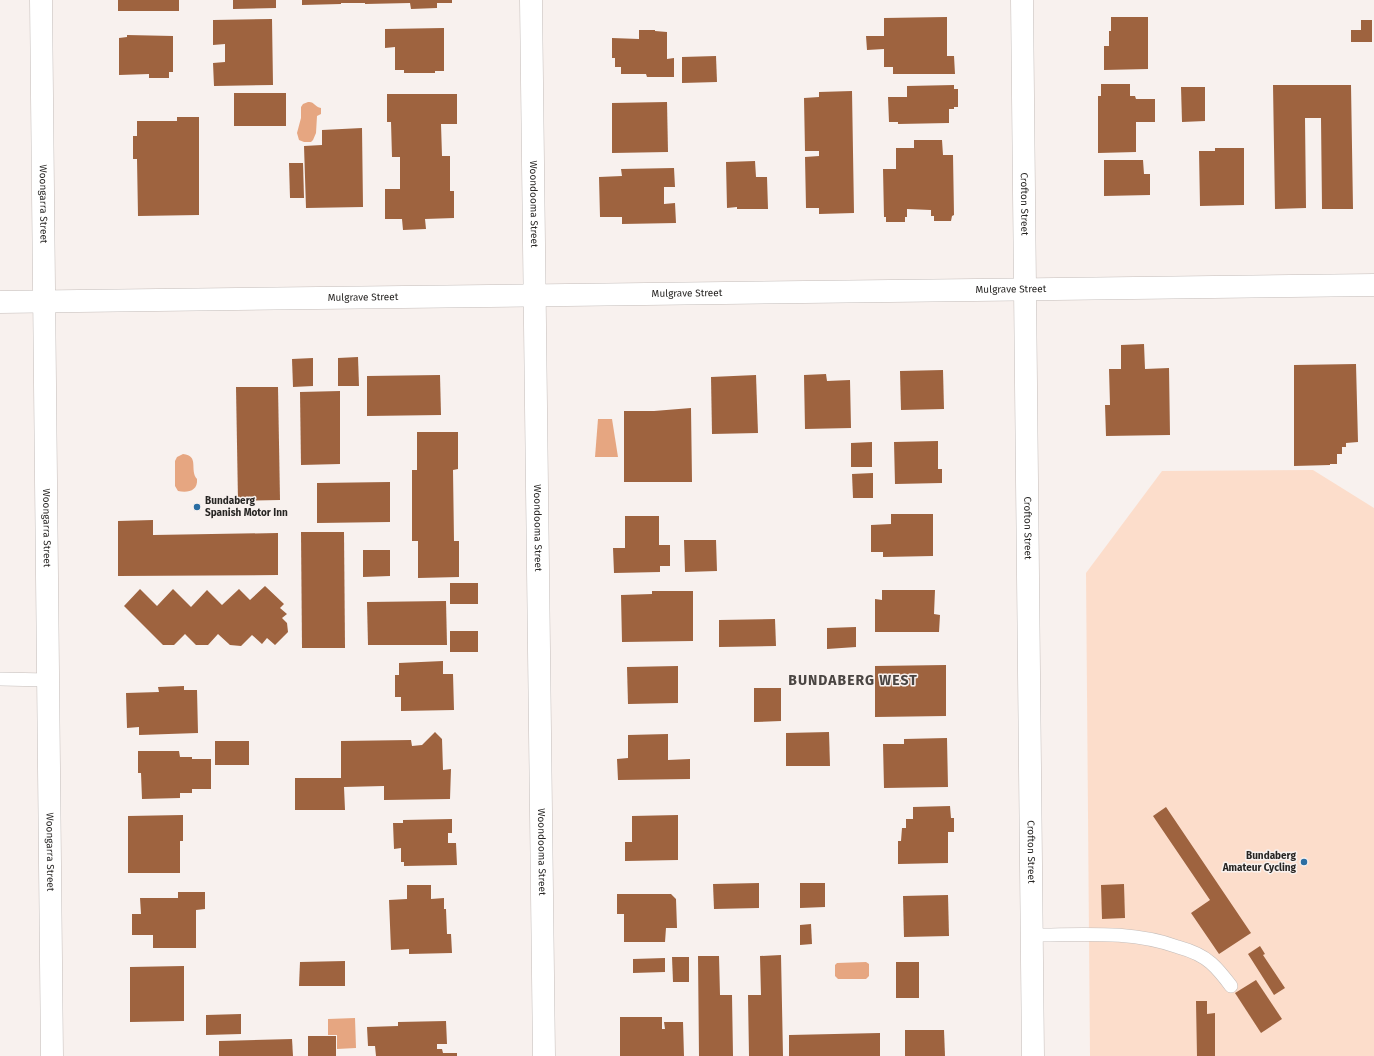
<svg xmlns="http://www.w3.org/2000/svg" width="1374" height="1056" font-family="'Fira Sans',sans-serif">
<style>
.garden{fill:#fcddcb}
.water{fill:#e6a681}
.building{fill:#9e633f}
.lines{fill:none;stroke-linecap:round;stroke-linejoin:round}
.lane-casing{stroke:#c4bdba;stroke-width:14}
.street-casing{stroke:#c4bdba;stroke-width:23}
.lane{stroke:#fff;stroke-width:13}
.street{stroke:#fff;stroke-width:22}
.poi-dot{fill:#2b6ea3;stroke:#f8f1ee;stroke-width:1.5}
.labels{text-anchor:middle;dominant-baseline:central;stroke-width:3;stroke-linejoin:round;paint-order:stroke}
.street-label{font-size:10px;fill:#272523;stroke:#f8f1ee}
.poi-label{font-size:10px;font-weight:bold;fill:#272523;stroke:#f8f1ee;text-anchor:start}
.district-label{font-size:14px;font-weight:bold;letter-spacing:1px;fill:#4a4542;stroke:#f8f1ee}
</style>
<rect width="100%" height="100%" fill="#f8f1ee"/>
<polygon class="garden" points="1313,470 1374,508 1374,1056 1090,1056 1086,573 1162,471"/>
<g class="water">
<path d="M308,102c6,-1 7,5 13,6v6l-4,2 -1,17 -3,7 -2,2h-7l-5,-2 -2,-7 4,-15v-11l2,-3z"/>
<polygon points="598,419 612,419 618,457 595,457"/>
<path d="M183,454c17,2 6,16 14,25 1,12 -9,14 -19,12l-3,-5v-25l2,-4z"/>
<polygon points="866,962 869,964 869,976 866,979 838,979 835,976 835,965 837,963"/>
<polygon points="355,1018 356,1048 337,1049 337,1035 328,1035 328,1019"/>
</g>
<g class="building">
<rect x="118" y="0" width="61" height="11"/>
<polygon points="233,0 276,0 276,8 233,9"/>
<polygon points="302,0 452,0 452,3 437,3 437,8 411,9 410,3 365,4 365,3 341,3 341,4 302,5"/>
<polygon points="947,17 947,56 954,56 955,74 893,74 893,67 884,67 884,49 867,50 866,36 884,36 884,18"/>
<polygon points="1111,17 1148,17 1148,69 1104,70 1104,46 1109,46 1109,31 1111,31"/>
<polygon points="272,19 273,85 214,86 213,63 225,62 225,44 213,45 213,20"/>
<polygon points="1361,20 1372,20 1372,42 1351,42 1351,30 1361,30"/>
<polygon points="444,28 444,71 435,71 435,73 404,73 404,70 395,70 395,47 385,48 385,29"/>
<polygon points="639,30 655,30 655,31 667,32 667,59 674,58 674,77 647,77 646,74 621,74 621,67 615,67 615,58 612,58 612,38 639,39"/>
<polygon points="127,35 173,36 173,72 169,72 169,78 149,78 149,74 119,75 119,38 127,37"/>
<polygon points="716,56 717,82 682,83 682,57"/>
<polygon points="1101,84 1130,84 1130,96 1135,96 1136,99 1155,99 1155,122 1136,122 1136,152 1098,153 1098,96 1101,96"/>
<polygon points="954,85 954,89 958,89 958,107 954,107 954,109 949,109 949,123 898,124 898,122 889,122 888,97 907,97 907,86"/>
<polygon points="1273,85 1351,85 1353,209 1322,209 1321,118 1305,118 1306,208 1275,209"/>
<polygon points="1181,87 1205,87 1205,121 1182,122"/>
<polygon points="852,91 854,213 819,214 819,208 806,208 805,157 819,156 819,151 805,151 804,98 819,97 819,92"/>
<rect x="234" y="93" width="52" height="33"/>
<polygon points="387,94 457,94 457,124 441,124 442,156 450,156 450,191 454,191 454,218 425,219 426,229 403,230 402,219 385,219 385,189 400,189 400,157 392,157 391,122 387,122"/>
<polygon points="667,102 668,152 612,153 612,103"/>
<polygon points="177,117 199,117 199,215 138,216 137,159 133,159 133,136 137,136 137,121 177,121"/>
<polygon points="362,128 363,207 306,208 304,146 322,145 322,130"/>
<polygon points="914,140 942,140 943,155 953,155 954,215 952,216 951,221 934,221 934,216 931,216 931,210 907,209 907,217 905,217 905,222 886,222 886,217 884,217 883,169 896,169 896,148 914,148"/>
<polygon points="1215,148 1244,148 1244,205 1200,206 1199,151 1215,151"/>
<polygon points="1104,160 1143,160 1144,174 1150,174 1150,195 1104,196"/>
<polygon points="755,161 756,177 767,177 768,209 737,209 737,207 727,208 726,162"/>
<polygon points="289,163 303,163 304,198 290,198"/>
<polygon points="674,168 675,187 664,187 664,204 675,203 676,223 622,224 622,217 600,217 599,177 622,176 621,169"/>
<polygon points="1144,344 1145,369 1169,368 1170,435 1106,436 1105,405 1110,405 1109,369 1121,369 1121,345"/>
<polygon points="358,357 359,386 338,386 338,358"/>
<polygon points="313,358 313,386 293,387 292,359"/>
<polygon points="1356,364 1358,442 1346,443 1346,447 1342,447 1342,454 1337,454 1337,464 1330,464 1330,465 1294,466 1294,365"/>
<polygon points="943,370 944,409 901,410 900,371"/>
<polygon points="826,374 827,381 850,380 851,428 805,429 804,375"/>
<polygon points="440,375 441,415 367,416 367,376"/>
<polygon points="756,375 758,433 712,434 711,377"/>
<polygon points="236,387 278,387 280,500 238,501"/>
<polygon points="340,391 340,464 301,465 300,392"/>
<polygon points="691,408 692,482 624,482 624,411 654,411"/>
<polygon points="417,432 458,432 458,469 453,470 454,541 459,541 459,577 418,578 418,541 412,541 412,470 417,470"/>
<polygon points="938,441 938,469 942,469 942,483 895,484 894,442"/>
<polygon points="872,442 872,467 851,467 851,443"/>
<polygon points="873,473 873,498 853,498 852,474"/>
<polygon points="390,482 390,522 317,523 317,483"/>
<polygon points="891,514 933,514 933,556 883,557 883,552 871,552 871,525 891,524"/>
<polygon points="625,516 659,516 659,545 670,545 670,566 660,566 660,572 614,573 613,548 625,548"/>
<polygon points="153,520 153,535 278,533 278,575 118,576 118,521"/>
<polygon points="301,532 344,532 345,648 302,648"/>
<polygon points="684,540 716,540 717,571 685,572"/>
<polygon points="363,550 390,550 390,576 363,577"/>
<rect x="450" y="583" width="28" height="21"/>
<polygon points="265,586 284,604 280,608 287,614 282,618 287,623 288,632 275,645 267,638 262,644 252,635 241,646 230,645 218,634 208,645 196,645 185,634 174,645 163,645 124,606 140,589 157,606 173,589 191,607 207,590 222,605 239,589 250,600"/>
<polygon points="882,590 935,590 934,614 940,615 939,632 875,632 875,599 882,600"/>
<polygon points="652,591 693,591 693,641 622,642 621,595 652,594"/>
<polygon points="446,601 447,645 368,645 367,602"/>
<polygon points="775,619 776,646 719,647 719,620"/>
<polygon points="856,627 856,647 827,649 827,628"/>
<rect x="450" y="631" width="28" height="21"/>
<polygon points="443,661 443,674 453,674 454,710 401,711 401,697 395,697 395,675 399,675 399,663"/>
<polygon points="946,665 946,716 875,717 875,666"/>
<polygon points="678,666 678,703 628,704 627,667"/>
<polygon points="184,686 184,690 197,690 198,733 139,735 139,727 127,728 126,693 159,692 158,687"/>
<polygon points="754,688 781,688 781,721 754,722"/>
<polygon points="435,732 442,739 443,770 451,769 450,799 384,800 384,786 344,787 345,810 295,810 295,778 341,778 341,741 411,740 412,746 422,745"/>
<polygon points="829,732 830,766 786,766 786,733"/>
<polygon points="668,734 668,760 690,759 690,779 618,780 617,759 628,758 628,735"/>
<polygon points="947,738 948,787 884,788 883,744 904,744 904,739"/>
<rect x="215" y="741" width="34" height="24"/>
<polygon points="138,751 179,751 180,757 192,757 192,759 211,759 211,789 192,789 192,793 180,793 180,798 142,799 141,773 138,773"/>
<polygon points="950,806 951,818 954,818 954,832 948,832 948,863 898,864 898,841 901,841 902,828 906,828 906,819 913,819 913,807"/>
<polygon points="1166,807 1251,933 1219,954 1191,913 1210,900 1153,816"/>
<polygon points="183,815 183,841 180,841 180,873 128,873 128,816"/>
<polygon points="678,815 678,860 625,861 625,842 632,842 632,816"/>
<polygon points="452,819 452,833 448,833 448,843 456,843 457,865 404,866 404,862 401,862 401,848 394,849 393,823 403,823 403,820"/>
<polygon points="759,883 759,908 714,909 713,884"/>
<polygon points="800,883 825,883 825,907 800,908"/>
<polygon points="1124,884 1125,918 1102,919 1101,885"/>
<polygon points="407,885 431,885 431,899 444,898 444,909 446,909 447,934 451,934 452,953 409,954 409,949 391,950 389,900 407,899"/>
<polygon points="178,892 205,892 205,909 196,910 196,948 153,948 153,935 132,935 132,914 141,914 140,898 178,898"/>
<polygon points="617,894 671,894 676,899 677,928 666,928 665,942 624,942 624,914 617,914"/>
<polygon points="948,895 949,936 904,937 903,896"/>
<polygon points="811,924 812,944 800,945 800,925"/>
<polygon points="1260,946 1265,954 1263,955 1285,988 1274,995 1248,954"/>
<polygon points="781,955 783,1056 749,1056 748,995 761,995 760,956"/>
<polygon points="698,956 719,956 720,995 732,995 733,1056 699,1056"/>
<polygon points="672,957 689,957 689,982 673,982"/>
<polygon points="665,958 665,972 633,973 633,959"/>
<polygon points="345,961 345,986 299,986 300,962"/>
<rect x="896" y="962" width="23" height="36"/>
<polygon points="184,966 184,1021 130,1022 130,967"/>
<polygon points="1256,980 1282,1019 1261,1033 1235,993"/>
<polygon points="1196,1001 1207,1001 1207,1014 1215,1013 1215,1056 1197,1056"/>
<polygon points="241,1014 241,1034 206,1035 206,1015"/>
<polygon points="620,1017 662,1017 662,1029 665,1029 664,1022 683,1022 684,1056 620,1056"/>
<polygon points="446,1021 447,1044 437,1044 437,1049 442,1049 443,1053 457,1053 457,1056 376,1056 375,1046 368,1046 367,1027 398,1026 398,1022"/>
<polygon points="905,1030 944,1030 945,1056 905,1056"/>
<polygon points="880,1033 880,1056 789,1056 789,1035"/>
<rect x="308" y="1036" width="28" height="20"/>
<polygon points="292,1039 293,1056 219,1056 219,1041"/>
</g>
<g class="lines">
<defs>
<g id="lane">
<polyline points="0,679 48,680"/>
<path d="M1032,935c49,0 99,-5 146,12 11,3 24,8 33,16 8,7 14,15 20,23"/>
</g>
<g id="street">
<path id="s1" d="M41,0l11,1056"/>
<path id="s2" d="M531,0l13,1056"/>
<path id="s3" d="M1022,0l11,1056"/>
<path id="s4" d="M0,302l1374,-17"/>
</g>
</defs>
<use href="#lane" class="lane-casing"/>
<use href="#street" class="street-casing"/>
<use href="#lane" class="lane"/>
<use href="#street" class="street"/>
</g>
<g class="poi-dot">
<circle cx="197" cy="507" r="4"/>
<circle cx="1304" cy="862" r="4"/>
</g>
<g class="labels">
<g class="street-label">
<text stroke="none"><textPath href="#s1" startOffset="204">Woongarra Street</textPath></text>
<text stroke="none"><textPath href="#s2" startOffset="204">Woondooma Street</textPath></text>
<text stroke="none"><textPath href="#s3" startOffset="204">Crofton Street</textPath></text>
<text stroke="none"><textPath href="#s4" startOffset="1011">Mulgrave Street</textPath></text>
<text stroke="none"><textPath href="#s4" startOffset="687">Mulgrave Street</textPath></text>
<text stroke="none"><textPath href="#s4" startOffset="363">Mulgrave Street</textPath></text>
<text stroke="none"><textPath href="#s1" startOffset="528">Woongarra Street</textPath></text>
<text stroke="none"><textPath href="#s2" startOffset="528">Woondooma Street</textPath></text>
<text stroke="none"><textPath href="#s3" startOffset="528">Crofton Street</textPath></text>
<text stroke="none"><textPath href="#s1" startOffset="852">Woongarra Street</textPath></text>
<text stroke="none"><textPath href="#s2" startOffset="852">Woondooma Street</textPath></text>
<text stroke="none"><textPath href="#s3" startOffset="852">Crofton Street</textPath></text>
</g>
<g class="poi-label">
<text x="205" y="501">Bundaberg<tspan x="205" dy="12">Spanish Motor Inn</tspan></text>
<text x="1296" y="856" text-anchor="end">Bundaberg<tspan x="1296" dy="12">Amateur Cycling</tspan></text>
</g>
<g class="district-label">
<text x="853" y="680">BUNDABERG WEST</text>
</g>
</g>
</svg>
